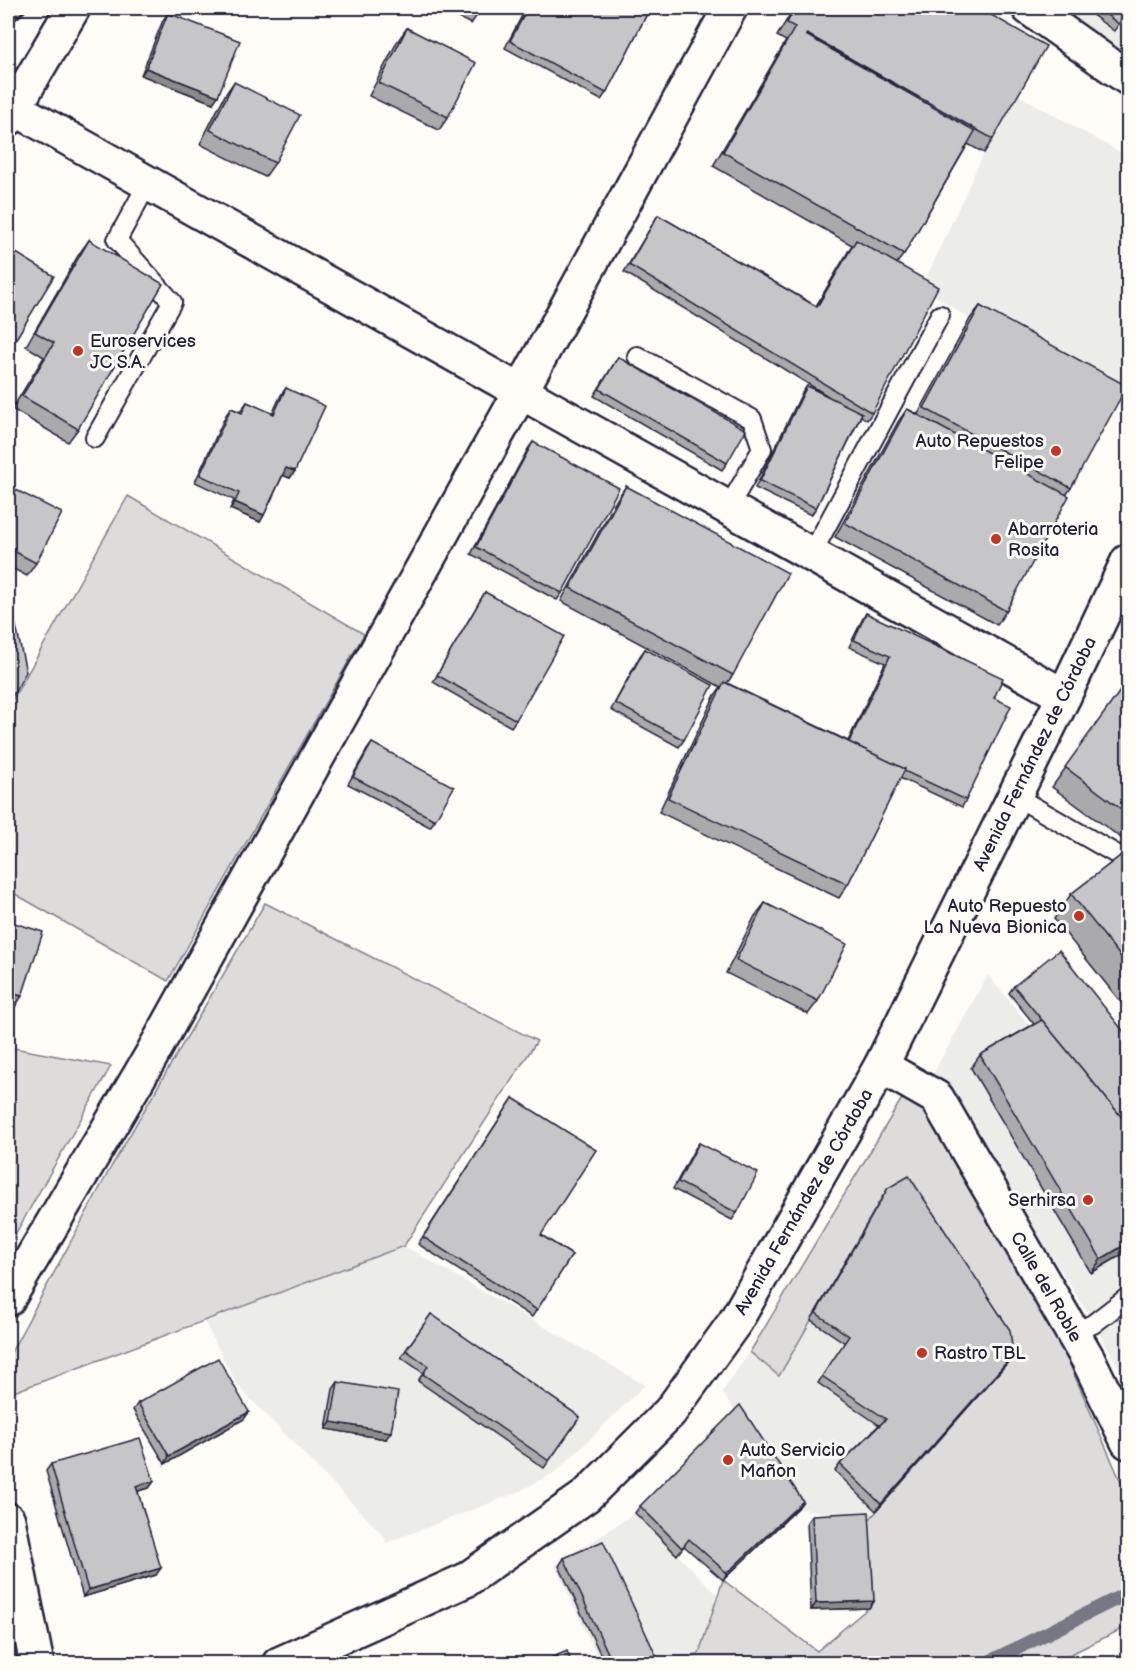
<svg xmlns="http://www.w3.org/2000/svg" width="1136" height="1671" font-family="'Balsamiq Sans',sans-serif">
<style>
.built{fill:#ecece9}
.green{fill:#dddcdb;stroke:#807f8b;stroke-width:1.5}
.lines{fill:none;stroke-linecap:round;stroke-linejoin:round}
.stream{stroke:#787885;stroke-width:14}
.service-casing{stroke:#22223b;stroke-width:22}
.minor-casing{stroke:#22223b;stroke-width:38}
.secondary-casing{stroke:#22223b;stroke-width:38}
.service{stroke:#fdfcf7;stroke-width:18}
.minor{stroke:#fdfcf7;stroke-width:33}
.secondary{stroke:#fdfcf7;stroke-width:33}
.wall{fill:#aaaaac;stroke:#22223b;stroke-width:1.5}
.shaded-wall{fill:#8b8b8c;stroke:#22223b;stroke-width:1.5}
.building{fill:#c6c6c8;stroke:#22223b;stroke-width:1.5}
.poi-dot{fill:#c8321e;stroke:#fdfcf7;stroke-width:2}
.labels{text-anchor:middle;dominant-baseline:central;stroke-width:6;stroke-linejoin:round;paint-order:stroke}
.poi-label{font-size:18px;fill:#22223b;stroke:#fdfcf7;text-anchor:start}
.street-label{font-size:18px;fill:#22223b;stroke:#fdfcf7}
</style>
<rect width="100%" height="100%" fill="#fdfcf7"/>
<filter id="ink" filterUnits="userSpaceOnUse"><feTurbulence type="fractalNoise" baseFrequency=".0167" numOctaves="2"/><feDisplacementMap in="SourceGraphic" scale="12" xChannelSelector="R" yChannelSelector="G"/><feConvolveMatrix kernelMatrix="1 2 1 2 8 2 1 2 1" color-interpolation-filters="sRGB"/></filter>
<g filter="url(#ink)">
<g class="built">
<polygon points="1062,8 1128,8 1128,56"/>
<polygon points="1017,94 1128,157 1128,376 1118,399 970,319 922,287 984,153"/>
<polygon points="988,975 1128,1144 1128,1383 1079,1299 933,1074"/>
<polygon points="884,1195 1008,1362 869,1520 798,1508 722,1392 750,1352 779,1376"/>
<polygon points="404,1246 645,1385 557,1471 516,1493 386,1543 384,1536 238,1386 204,1321"/>
<polygon points="635,1513 718,1595 699,1653 682,1663 600,1663 555,1566"/>
</g>
<g class="green">
<polygon points="128,496 364,634 168,981 8,890 8,708"/>
<polygon points="265,903 537,1041 404,1246 11,1393 8,1384 8,1358 111,1167"/>
<polygon points="8,1047 111,1066 8,1247"/>
<polygon points="904,1095 932,1113 1045,1308 1128,1498 1128,1626 1053,1663 682,1664 699,1653 723,1580 817,1651 874,1603 869,1520 1008,1362 883,1195 779,1376 750,1352"/>
</g>
<g class="lines">
<polyline class="stream" points="985,1664 1128,1593"/>
<defs>
<g id="service">
<polyline points="637,356 752,419 762,449 728,508"/>
<polyline points="95,438 172,302 117,240 148,183"/>
<polyline points="811,555 940,315"/>
<polyline points="1015,796 1128,861"/>
<polyline points="1073,1333 1093,1324 1128,1297"/>
</g>
<g id="minor">
<polyline points="1029,8 1128,78"/>
<polyline points="14,108 1064,696"/>
<polyline points="8,119 73,8"/>
<polyline points="881,1066 937,1098 1088,1359 1128,1442"/>
<polyline points="8,1299 150,1058 520,393 730,8"/>
<polyline points="8,1520 37,1664"/>
</g>
<polyline id="secondary" points="279,1664 466,1580 586,1496 670,1412 735,1322 881,1066 1064,696 1128,561"/>
</defs>
<use href="#service" class="service-casing"/>
<use href="#minor" class="minor-casing"/>
<use href="#secondary" class="secondary-casing"/>
<use href="#service" class="service"/>
<use href="#minor" class="minor"/>
<use href="#secondary" class="secondary"/>
</g>
<g class="wall">
<polygon points="439,8 482,8 471,24"/>
<polygon points="526,8 650,8 606,93 601,100 505,48"/>
<polygon points="794,8 979,8 993,139 984,153 968,144 904,254 897,263 872,413 867,420 861,416 816,508 811,515 755,488 802,393 807,386 828,396 624,272 658,215 816,306 852,245 713,166 786,41 777,36"/>
<polygon points="1083,8 1126,8 1119,24 1114,31"/>
<polygon points="168,13 213,103 141,75 163,20"/>
<polygon points="407,28 448,117 439,130 369,96 397,42"/>
<polygon points="234,82 275,163 265,177 200,144 225,95"/>
<polygon points="89,240 78,429 68,442 12,409 44,357 26,346 79,254"/>
<polygon points="980,306 1071,488 1066,495 1006,611 997,625 835,537 898,422 907,409 918,414 970,319"/>
<polygon points="618,357 727,463 722,470 594,396"/>
<polygon points="286,388 295,471 290,478 283,475 264,515 260,522 230,509 234,500 195,482 226,415 231,408 240,412 247,402 272,414 281,395"/>
<polygon points="533,442 562,593 557,600 471,554 528,449"/>
<polygon points="8,486 36,563 27,576 8,566"/>
<polygon points="626,486 733,675 727,683 848,741 885,663 849,647 862,620 866,613 994,698 966,800 962,807 900,778 848,884 839,898 659,812 715,695 721,687 561,601 617,499"/>
<polygon points="485,592 516,720 511,727 433,682"/>
<polygon points="645,649 684,740 679,747 611,710 640,656"/>
<polygon points="1128,680 1128,843 1052,787"/>
<polygon points="372,743 435,820 430,827 348,784 367,750"/>
<polygon points="1128,850 1128,1011 1054,919 1071,894"/>
<polygon points="765,903 818,1001 808,1014 726,973 755,916"/>
<polygon points="1014,986 1128,1037 1128,1251 1091,1273 971,1068 980,1055 1034,1024 1009,993"/>
<polygon points="513,1098 541,1235 572,1255 532,1317 418,1244"/>
<polygon points="699,1143 737,1213 732,1220 673,1189 694,1150"/>
<polygon points="888,1188 1013,1355 1008,1362 876,1511 835,1471 840,1464 879,1425 818,1383 845,1343 811,1320"/>
<polygon points="431,1314 580,1417 544,1468 418,1381 423,1373 401,1357"/>
<polygon points="338,1382 386,1439 326,1429 333,1389"/>
<polygon points="138,1403 249,1412 244,1419 165,1464 133,1410"/>
<polygon points="51,1464 154,1481 149,1488 138,1491 156,1575 83,1597 46,1471"/>
<polygon points="640,1506 798,1508 723,1580 684,1546 677,1555 635,1513"/>
<polygon points="812,1515 874,1601 869,1608 811,1610 807,1522"/>
<polygon points="564,1558 660,1664 605,1664 559,1566"/>
</g>
<g class="shaded-wall">
<polygon points="27,8 29,8 8,26 8,23"/>
<polygon points="146,68 218,96 213,103 141,75"/>
<polygon points="286,468 295,471 290,478 282,475"/>
<polygon points="235,502 264,515 260,522 230,509"/>
<polygon points="8,992 22,996 13,1010 8,1008"/>
<polygon points="1128,1243 1128,1251 1091,1273 1101,1259"/>
<polygon points="1013,1355 1008,1362 876,1511 881,1504"/>
<polygon points="249,1412 244,1419 165,1464 169,1456"/>
<polygon points="331,1422 391,1432 386,1439 326,1429"/>
<polygon points="154,1481 149,1488 131,1493 136,1486"/>
<polygon points="803,1501 798,1508 723,1580 727,1573"/>
<polygon points="161,1568 156,1575 83,1597 88,1590"/>
<polygon points="874,1601 869,1608 811,1610 816,1603"/>
</g>
<g class="building">
<polygon points="8,8 27,8 8,23"/>
<polygon points="474,8 482,8 480,11"/>
<polygon points="528,8 650,8 606,93 510,41"/>
<polygon points="795,8 979,8 1046,46 993,139 807,34 806,35 975,131 904,254 723,152 795,27 787,23"/>
<polygon points="1097,8 1126,8 1119,24"/>
<polygon points="168,13 240,41 218,96 146,68"/>
<polygon points="407,28 476,63 448,117 379,83"/>
<polygon points="234,82 300,115 275,163 210,130"/>
<polygon points="658,215 817,307 856,240 938,287 872,413 629,265"/>
<polygon points="89,240 163,284 78,429 22,396 54,343 35,332"/>
<polygon points="8,248 54,276 8,352"/>
<polygon points="980,306 1127,386 1071,488 924,408"/>
<polygon points="618,357 746,430 727,463 599,389"/>
<polygon points="807,386 862,413 816,508 760,481"/>
<polygon points="286,388 325,406 295,471 286,468 264,515 235,502 239,493 200,475 231,408 242,413 247,402 274,414"/>
<polygon points="907,409 1069,496 1006,611 845,523"/>
<polygon points="533,442 619,488 562,593 476,547"/>
<polygon points="8,486 62,513 36,563 8,548"/>
<polygon points="626,486 788,573 733,675 570,588"/>
<polygon points="8,589 26,672 8,704"/>
<polygon points="485,592 564,636 516,720 437,675"/>
<polygon points="866,613 1003,678 994,698 1011,706 966,800 904,771 905,769 849,742 890,656 854,640"/>
<polygon points="645,649 713,685 684,740 615,703"/>
<polygon points="1128,680 1128,814 1065,767"/>
<polygon points="724,682 905,769 848,884 668,798"/>
<polygon points="372,743 454,787 435,820 353,777"/>
<polygon points="1128,850 1128,966 1071,894"/>
<polygon points="765,903 847,944 818,1001 736,960"/>
<polygon points="8,921 43,932 22,996 8,992"/>
<polygon points="1059,950 1128,1037 1128,1125 1014,986"/>
<polygon points="1042,1020 1128,1125 1128,1243 1101,1259 980,1055"/>
<polygon points="513,1098 596,1150 541,1235 572,1255 537,1310 423,1237"/>
<polygon points="699,1143 758,1173 737,1213 678,1182"/>
<polygon points="909,1176 1010,1330 1013,1355 881,1504 840,1464 886,1419 822,1376 849,1336 816,1313 888,1188"/>
<polygon points="431,1314 580,1417 549,1461 423,1374 428,1366 406,1350"/>
<polygon points="218,1358 249,1412 169,1456 138,1403"/>
<polygon points="338,1382 398,1392 391,1432 331,1422"/>
<polygon points="740,1405 803,1501 727,1573 689,1539 682,1548 640,1506"/>
<polygon points="140,1438 154,1481 136,1486 161,1568 88,1590 51,1464"/>
<polygon points="869,1512 874,1601 816,1603 812,1515"/>
<polygon points="603,1541 660,1664 613,1664 564,1558"/>
<polygon points="567,1651 572,1664 537,1664"/>
</g>
</g>
<g class="poi-dot">
<circle cx="78" cy="351" r="6"/>
<circle cx="1056" cy="451" r="6"/>
<circle cx="996" cy="539" r="6"/>
<circle cx="1079" cy="916" r="6"/>
<circle cx="1088" cy="1200" r="6"/>
<circle cx="922" cy="1353" r="6"/>
<circle cx="728" cy="1460" r="6"/>
</g>
<g class="labels">
<g class="poi-label">
<text x="90" y="341">Euroservices<tspan x="90" dy="21">JC S.A.</tspan></text>
<text x="1044" y="441" text-anchor="end">Auto Repuestos<tspan x="1044" dy="21">Felipe</tspan></text>
<text x="1008" y="529">Abarroteria<tspan x="1008" dy="21">Rosita</tspan></text>
<text x="1067" y="906" text-anchor="end">Auto Repuesto<tspan x="1067" dy="21">La Nueva Bionica</tspan></text>
<text x="1076" y="1200" text-anchor="end">Serhirsa</text>
<text x="934" y="1353">Rastro TBL</text>
<text x="740" y="1450">Auto Servicio<tspan x="740" dy="21">Mañon</tspan></text>
</g>
<g class="street-label">
<text transform="translate(1035 754) rotate(-64)">Avenida Fernández de Córdoba</text>
<text transform="translate(804 1202) rotate(-60)">Avenida Fernández de Córdoba</text>
<text transform="translate(1046 1287) rotate(60)">Calle del Roble</text>
</g>
</g>
<rect width="1136" height="1671" fill="none" stroke="#fdfcf7" stroke-width="30"/>
<rect x="15" y="15" width="1106" height="1641" fill="none" stroke="#22223b" stroke-width="2" filter="url(#ink)"/>
</svg>
